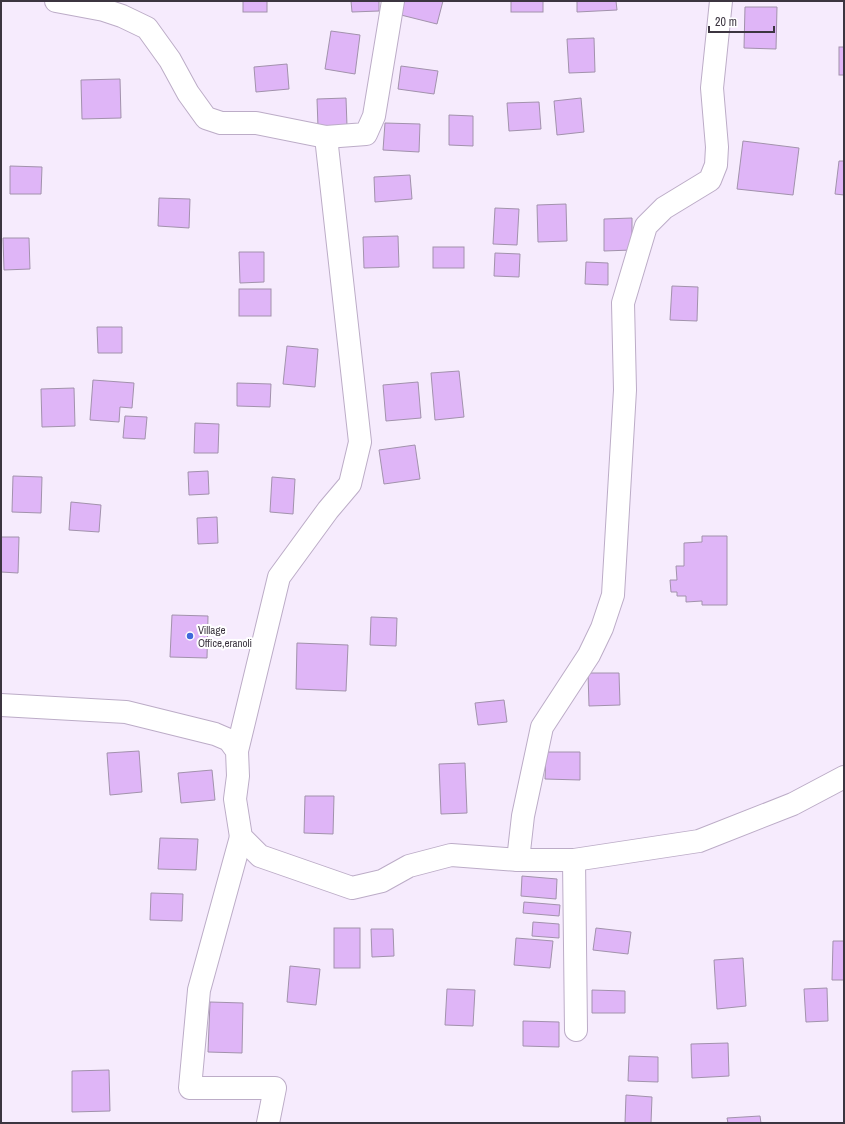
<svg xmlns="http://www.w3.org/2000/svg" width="845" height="1124" font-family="'Archivo Narrow',sans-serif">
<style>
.building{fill:#dfb5f7;stroke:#a292ac}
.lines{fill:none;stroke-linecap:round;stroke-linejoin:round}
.minor-casing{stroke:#bcacc7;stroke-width:24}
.minor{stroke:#fff;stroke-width:22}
.poi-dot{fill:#4069db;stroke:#fff;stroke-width:1.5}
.labels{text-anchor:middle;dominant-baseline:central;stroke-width:4;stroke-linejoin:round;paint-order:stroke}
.poi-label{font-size:11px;fill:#3c3540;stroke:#fff;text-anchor:start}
</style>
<rect width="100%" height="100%" fill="#f6ebfd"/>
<g class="building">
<rect x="243" y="1" width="24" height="11"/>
<polygon points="351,1 379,1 379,11 352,12"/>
<polygon points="404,1 443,1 437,24 401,15"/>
<rect x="511" y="1" width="32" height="11"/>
<polygon points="577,1 616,1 617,10 577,12"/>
<polygon points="745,7 777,7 776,49 744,48"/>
<polygon points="331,31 360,35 355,74 325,69"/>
<polygon points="594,38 595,72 569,73 567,39"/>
<rect x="839" y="47" width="5" height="28"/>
<polygon points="287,64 289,89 256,92 254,67"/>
<polygon points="401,66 438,71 434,94 398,89"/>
<polygon points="120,79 121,118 82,119 81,80"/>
<polygon points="346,98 347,126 318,127 317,99"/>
<polygon points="581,98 584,132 557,135 554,101"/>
<polygon points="539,102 541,129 509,131 507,103"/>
<polygon points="449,115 473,116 473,146 449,145"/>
<polygon points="385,123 420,124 419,152 383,150"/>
<polygon points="743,141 799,148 793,195 737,189"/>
<polygon points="839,161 844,161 844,195 835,194"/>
<polygon points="10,166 42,167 41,194 10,194"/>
<polygon points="410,175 412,199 375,202 374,177"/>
<polygon points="159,198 190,199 189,228 158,226"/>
<polygon points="566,204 567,241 538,242 537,205"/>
<polygon points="495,208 519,209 517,245 493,244"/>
<polygon points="632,218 632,250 604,251 604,219"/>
<polygon points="398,236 399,267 364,268 363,237"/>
<polygon points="3,238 29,238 30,269 4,270"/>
<rect x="433" y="247" width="31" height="21"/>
<polygon points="239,252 264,252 264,282 240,283"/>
<polygon points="495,253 520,254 519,277 494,276"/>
<polygon points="586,262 608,263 608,285 585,284"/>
<polygon points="672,286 698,287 697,321 670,320"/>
<rect x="239" y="289" width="32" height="27"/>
<polygon points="97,327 122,327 122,353 98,353"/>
<polygon points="287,346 318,349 315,387 283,384"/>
<polygon points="459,371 464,417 435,420 431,373"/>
<polygon points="93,380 134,383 132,408 120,407 119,422 90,420"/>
<polygon points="418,382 421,418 386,421 383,385"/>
<polygon points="237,383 271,384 270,407 237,406"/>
<polygon points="74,388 75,426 42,427 41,389"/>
<polygon points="125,416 147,417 145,439 123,438"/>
<polygon points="195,423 219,424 218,453 194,453"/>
<polygon points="415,445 420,479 384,484 379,450"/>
<polygon points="208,471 209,494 189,495 188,472"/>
<polygon points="13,476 42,477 41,513 12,512"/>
<polygon points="272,477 295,479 293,514 270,512"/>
<polygon points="71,502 101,505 99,532 69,530"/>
<polygon points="217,517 218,543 198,544 197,518"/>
<polygon points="702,536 727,536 727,605 702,605 702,601 686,602 686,596 677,596 677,592 671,592 670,580 677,580 676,566 684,566 684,543 702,542"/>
<polygon points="1,537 19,537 18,573 1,572"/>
<polygon points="172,615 208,616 207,658 170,657"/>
<polygon points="371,617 397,618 396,646 370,645"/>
<polygon points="297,643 348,645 346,691 296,689"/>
<polygon points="588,673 619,673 620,705 589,706"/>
<polygon points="504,700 507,722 478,725 475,703"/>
<polygon points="139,751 142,792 110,795 107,753"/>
<polygon points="546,752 580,752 580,780 545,779"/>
<polygon points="465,763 467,813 441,814 439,764"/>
<polygon points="212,770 215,800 181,803 178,773"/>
<polygon points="305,796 334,796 333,834 304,833"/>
<polygon points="160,838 198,839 196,870 158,869"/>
<polygon points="522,876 557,879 556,899 521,896"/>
<polygon points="151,893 183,894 182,921 150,920"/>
<polygon points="524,902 560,905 559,916 523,913"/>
<polygon points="533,922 559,924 559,938 532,936"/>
<rect x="334" y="928" width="26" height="40"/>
<polygon points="596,928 631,932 628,954 593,950"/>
<polygon points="371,929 393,929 394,956 372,957"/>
<polygon points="516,938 553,941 550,968 514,965"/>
<polygon points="833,941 844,941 844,980 832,980"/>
<polygon points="743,958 746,1006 717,1009 714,960"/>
<polygon points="290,966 320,969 316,1005 287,1002"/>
<polygon points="827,988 828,1021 806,1022 804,989"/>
<polygon points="447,989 475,990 473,1026 445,1025"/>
<polygon points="592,990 625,991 625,1013 592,1013"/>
<polygon points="210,1002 243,1003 242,1053 208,1052"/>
<polygon points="523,1021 559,1022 559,1047 523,1046"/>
<polygon points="728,1043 729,1076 692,1078 691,1044"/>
<polygon points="629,1056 658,1057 658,1082 628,1081"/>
<polygon points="109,1070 110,1111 72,1112 72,1071"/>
<polygon points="626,1095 652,1097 651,1123 625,1123"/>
<polygon points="760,1116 761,1123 728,1123 727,1118"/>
</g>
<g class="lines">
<defs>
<g id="minor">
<polyline points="56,1 104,10 122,16 147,28 170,60 188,93 206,118 221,123 256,123 326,137 366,134 374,116 393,1"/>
<polyline points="1,705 126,712 215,734 229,740 237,751 238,776 235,799 241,837 260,856 352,888 382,881 409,866 451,855 518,860 574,860 699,841 793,804 844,777"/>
<polyline points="237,751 279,577 328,510 350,484 360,442 326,137"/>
<polyline points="241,837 199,990 190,1088 275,1088 268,1123"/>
<polyline points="518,860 523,816 542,727 589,655 602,628 613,595 625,390 623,303 646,226 664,208 710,180 716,165 717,147 712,88 721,1"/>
<polyline points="574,860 576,1030"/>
</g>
</defs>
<use href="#minor" class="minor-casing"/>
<use href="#minor" class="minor"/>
</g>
<circle class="poi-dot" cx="190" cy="636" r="4"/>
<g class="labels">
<g class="poi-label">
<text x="198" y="630">Village<tspan x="198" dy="13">Office,eranoli</tspan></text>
</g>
</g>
<rect width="845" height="1124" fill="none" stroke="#3c3540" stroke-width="4"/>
<path d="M709 26v6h65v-6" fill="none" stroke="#3c3540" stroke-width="2"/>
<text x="715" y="26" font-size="12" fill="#3c3540" stroke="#ffffff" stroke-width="3" paint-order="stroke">20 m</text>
</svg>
